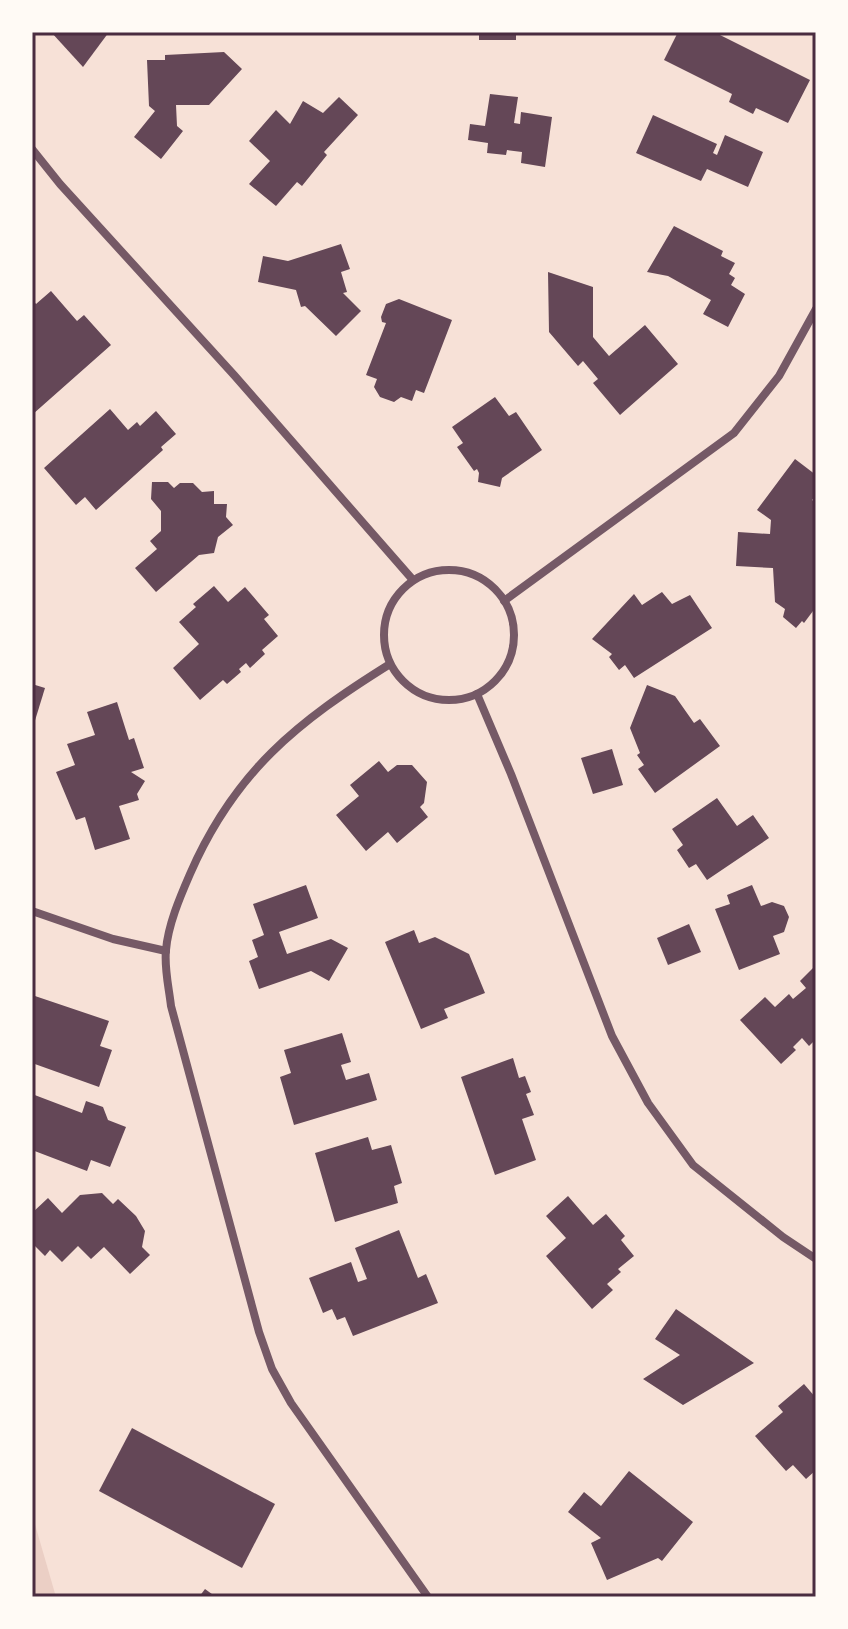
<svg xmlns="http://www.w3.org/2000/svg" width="848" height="1629" font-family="Inter,sans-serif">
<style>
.green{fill:#ebcfc5}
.building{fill:#644757}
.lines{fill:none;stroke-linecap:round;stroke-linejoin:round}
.minor{stroke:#755966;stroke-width:8}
.neatline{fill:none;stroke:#4a2c40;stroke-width:3}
</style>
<rect width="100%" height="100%" fill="#f7e1d7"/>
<polygon class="green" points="32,1514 56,1597 32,1597"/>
<g class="building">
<polygon points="51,32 109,32 83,67"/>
<rect x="479" y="32" width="37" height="8"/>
<polygon points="678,32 714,32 810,80 788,123 756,108 753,114 729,102 732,94 664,60"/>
<polygon points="224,52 242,69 209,105 176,105 177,126 183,131 161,159 134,137 155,111 149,106 147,60 165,60 165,55"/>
<polygon points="490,94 518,97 514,123 520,124 521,112 552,117 545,167 521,163 522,152 507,150 506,155 487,153 488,143 468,140 470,124 485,126"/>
<polygon points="339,97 358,115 324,152 327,155 302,186 297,182 276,206 249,184 270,161 249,141 276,110 290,124 303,101 323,113"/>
<polygon points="653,115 717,144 713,153 717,155 725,135 763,152 748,187 707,169 701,181 636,153"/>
<polygon points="674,226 723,251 721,256 735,263 729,274 735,278 731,285 745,294 728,327 703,314 711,300 668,276 647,272"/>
<polygon points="341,244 350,269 341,272 347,292 343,293 361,311 336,336 305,306 301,307 296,290 258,282 263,256 288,261"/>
<polygon points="548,272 593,287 593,337 609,356 645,325 678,364 620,415 593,383 598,379 583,361 578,366 549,332"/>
<polygon points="51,291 77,321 84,315 111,345 33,414 32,299 36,304"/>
<polygon points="399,299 452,320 424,393 416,390 412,401 401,397 394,402 380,397 374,387 377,379 366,375 386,323 382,322 381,317 386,304"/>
<polygon points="495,397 509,416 516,412 542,450 502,478 500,487 478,482 479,473 477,469 474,471 457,447 463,443 452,427"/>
<polygon points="110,409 128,430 137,422 140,426 156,411 176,434 161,447 163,450 96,510 85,497 76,505 44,468"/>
<polygon points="795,459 816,475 816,495 812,500 816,503 816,607 804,623 802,621 796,628 783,617 785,609 775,602 773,568 736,566 738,532 770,534 771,520 757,510"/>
<polygon points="152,482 168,482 174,488 180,483 193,483 202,492 214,491 214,504 227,504 226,517 233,525 218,537 214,553 199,555 156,592 135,568 157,549 150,541 161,531 161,511 151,499"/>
<polygon points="214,586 228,602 245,587 269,615 264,619 278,636 262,650 265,654 250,668 246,663 239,669 241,672 227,684 223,680 200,700 173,668 199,644 179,622 196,607 193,604"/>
<polygon points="662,592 672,604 690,595 712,628 634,678 625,665 619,670 609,657 612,654 592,639 634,594 642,605"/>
<polygon points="32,684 45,688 33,727 32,727"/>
<polygon points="647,685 675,696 694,723 700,719 720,746 655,793 638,769 644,765 637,755 640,753 630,728"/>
<polygon points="117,702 129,740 134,738 144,768 131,772 145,781 137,794 139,800 119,806 130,839 95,850 85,817 76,820 56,772 75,765 67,744 95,735 87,712"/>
<polygon points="612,749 623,785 593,794 581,758"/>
<polygon points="379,761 388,772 397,765 412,765 427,782 424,803 420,807 428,817 397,843 388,832 366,851 336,815 359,796 350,785"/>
<polygon points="717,798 737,826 753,815 769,838 707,880 696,864 689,868 677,850 683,845 672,829"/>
<polygon points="306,885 318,918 279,932 287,954 331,939 348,948 329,981 311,971 259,989 249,961 258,957 252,940 264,935 253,904"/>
<polygon points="752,885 761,906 772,902 784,906 789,917 784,932 773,936 780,954 739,970 715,909 730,904 727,895"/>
<polygon points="689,924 701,952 668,965 657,938"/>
<polygon points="414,930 419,943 435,937 469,954 485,993 444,1009 448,1018 421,1029 385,942"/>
<polygon points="816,965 816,1039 809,1046 802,1038 793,1047 796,1050 781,1064 740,1020 765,997 775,1007 789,994 793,999 806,988 800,981"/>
<polygon points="32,995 109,1021 100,1046 112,1050 99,1087 32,1063"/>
<polygon points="342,1033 351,1062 341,1065 346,1080 369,1073 377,1100 294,1125 280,1077 291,1073 284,1050"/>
<polygon points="513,1058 519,1078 525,1076 531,1092 526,1094 534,1115 522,1119 536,1160 495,1175 461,1077"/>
<polygon points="32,1094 82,1113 86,1101 103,1107 108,1120 126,1127 110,1167 91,1160 87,1171 32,1150"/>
<polygon points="368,1137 372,1150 391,1145 402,1183 394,1186 398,1203 335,1222 315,1153"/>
<polygon points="102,1193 113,1204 118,1199 136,1216 145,1231 142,1247 150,1255 130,1274 104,1247 91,1259 78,1246 62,1262 50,1250 45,1256 32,1243 32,1213 48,1198 62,1213 80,1195"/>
<polygon points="568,1196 593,1225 606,1214 625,1236 621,1240 634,1256 618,1269 621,1272 607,1284 613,1290 592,1309 546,1256 566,1238 546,1216"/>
<polygon points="399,1230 418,1278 426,1274 438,1303 353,1336 345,1317 337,1320 332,1309 323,1313 309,1278 351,1262 358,1282 367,1279 355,1248"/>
<polygon points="676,1309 754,1363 683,1405 643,1379 680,1355 655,1339"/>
<polygon points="804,1384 816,1398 816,1470 806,1479 793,1465 786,1471 755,1436 783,1412 778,1406"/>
<polygon points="132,1428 275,1504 242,1568 99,1491"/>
<polygon points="629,1471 693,1522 662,1561 658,1558 607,1580 591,1543 601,1538 568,1512 584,1492 601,1506"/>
<polygon points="205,1589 216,1597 199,1597"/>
</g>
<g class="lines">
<g class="minor">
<polyline points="32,149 60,184 234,375 413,580"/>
<circle cx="449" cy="635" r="65"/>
<polyline points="504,601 734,433 779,376 816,309"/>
<path d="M390,664c-93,58 -155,107 -200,210 -10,23 -22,51 -24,76 -2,18 3,38 5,56l88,326 13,37 19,34 137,194"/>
<polyline points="477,694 511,774 612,1036 648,1103 693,1165 783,1237 816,1259"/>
<polyline points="32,911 113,939 166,951"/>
</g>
</g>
<rect width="848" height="1629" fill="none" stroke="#fffaf5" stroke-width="68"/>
<rect x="34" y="34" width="780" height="1561" class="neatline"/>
</svg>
